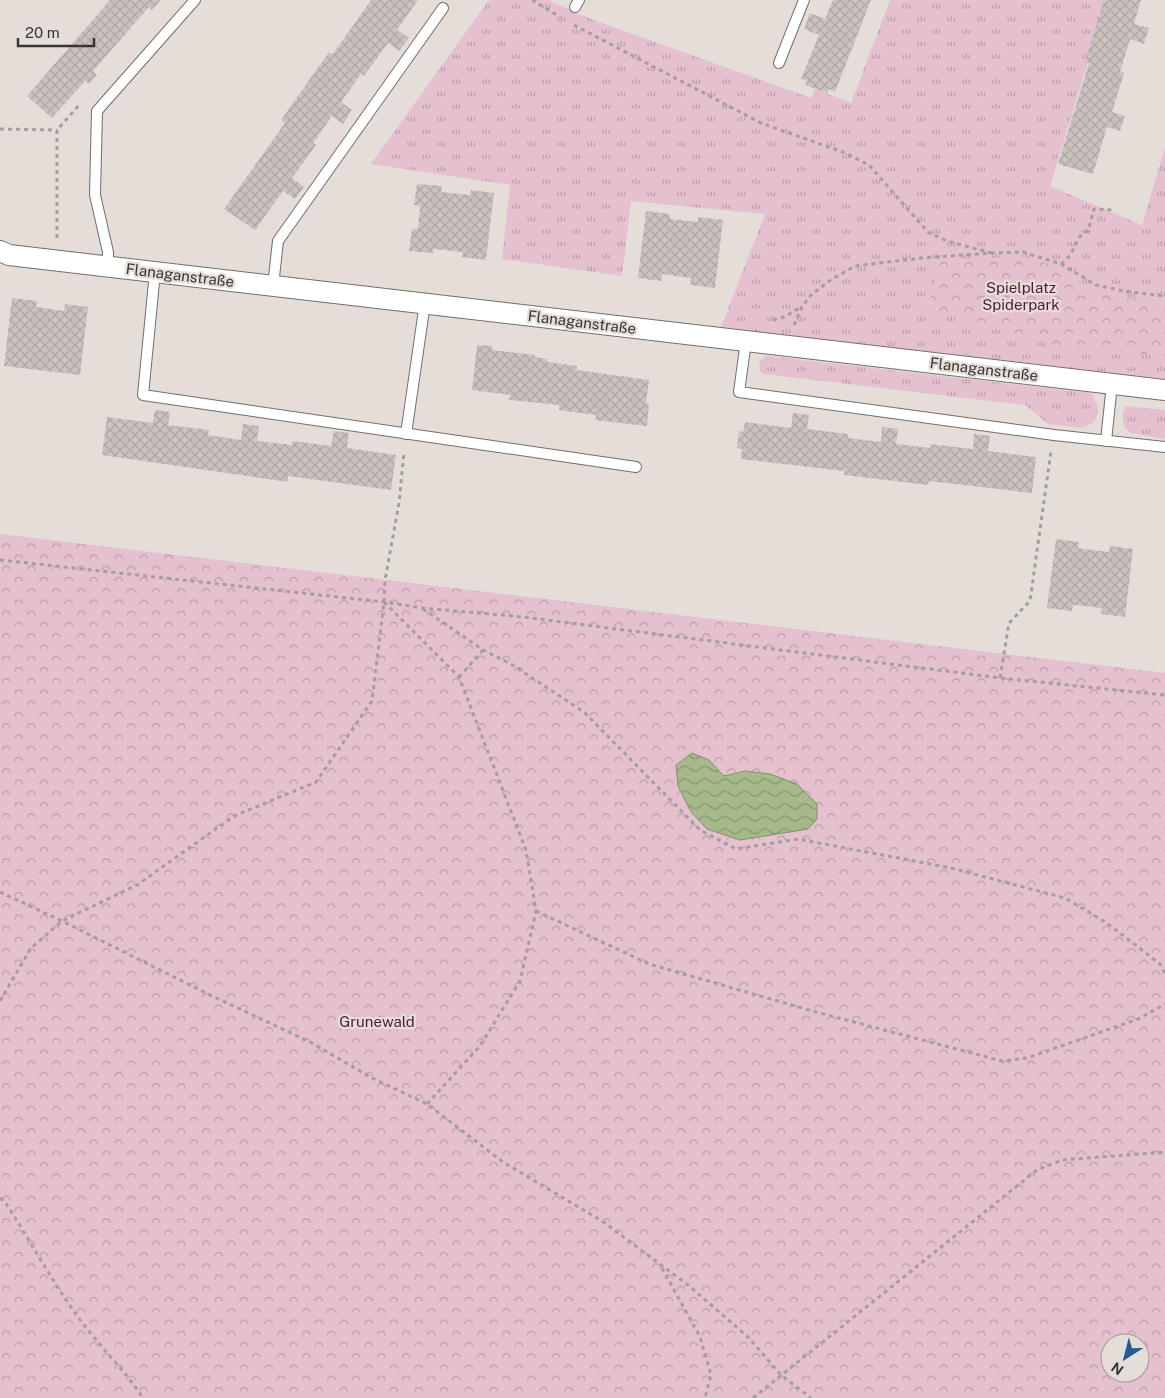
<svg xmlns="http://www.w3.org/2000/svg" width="1165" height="1398" font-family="'Public Sans',sans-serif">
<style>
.grass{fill:url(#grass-tufts)}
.forest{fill:url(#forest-crowns);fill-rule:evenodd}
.water{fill:url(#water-waves);stroke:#84916f}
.building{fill:url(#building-cross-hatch)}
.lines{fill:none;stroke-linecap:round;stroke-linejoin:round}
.lane-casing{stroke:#746d68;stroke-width:12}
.street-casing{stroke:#746d68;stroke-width:22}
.path{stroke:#a59f9b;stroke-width:3;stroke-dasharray:4 4;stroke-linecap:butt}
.lane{stroke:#fff;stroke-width:10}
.street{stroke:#fff;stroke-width:20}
.labels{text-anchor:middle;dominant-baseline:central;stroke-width:4.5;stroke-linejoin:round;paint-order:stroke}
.street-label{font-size:15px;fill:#383533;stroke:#e5ded8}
.park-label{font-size:15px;fill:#561737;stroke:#e5ded8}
</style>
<defs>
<pattern id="grass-tufts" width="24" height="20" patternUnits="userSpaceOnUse" patternTransform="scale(1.25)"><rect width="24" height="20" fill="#e5c0ce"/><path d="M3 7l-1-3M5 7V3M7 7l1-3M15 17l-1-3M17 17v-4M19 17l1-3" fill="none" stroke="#bb9da8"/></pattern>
<pattern id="forest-crowns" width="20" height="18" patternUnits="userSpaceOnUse" patternTransform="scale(1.25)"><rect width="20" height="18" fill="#e5c0ce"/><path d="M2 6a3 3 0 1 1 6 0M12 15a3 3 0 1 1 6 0" fill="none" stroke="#bb9da8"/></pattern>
<pattern id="water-waves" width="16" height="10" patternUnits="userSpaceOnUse" patternTransform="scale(1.25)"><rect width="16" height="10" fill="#a5b989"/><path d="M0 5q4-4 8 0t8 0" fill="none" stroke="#879771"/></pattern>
<pattern id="building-cross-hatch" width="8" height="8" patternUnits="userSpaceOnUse" patternTransform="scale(1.25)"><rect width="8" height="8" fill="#cbc2c0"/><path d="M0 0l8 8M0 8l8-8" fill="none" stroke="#afa7a5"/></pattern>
</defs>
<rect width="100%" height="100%" fill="#e5ded8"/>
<g class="grass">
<polygon points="489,0 548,0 591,19 811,98 815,89 851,103 890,0 1107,0 1050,186 1142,225 1165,147 1165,379 721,327 765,214 631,201 622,276 502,259 510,185 371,164"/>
<polygon points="768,356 1091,393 1097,404 1098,413 1093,423 1082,428 1048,424 1025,405 764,374 760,372 759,363 764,357"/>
<path d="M1126,406l39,4v29l-35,-6c-8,-8 -10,-17 -4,-27z"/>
</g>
<g class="forest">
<polygon points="1022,256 1051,265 1094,290 1150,300 1165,300 1165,356 1059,346 927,309 939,262"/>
<path d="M0,534l1165,139v725h-1165zM1110,1343h30v30h-30z"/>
</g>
<polygon class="water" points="692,753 709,760 724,776 745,771 770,774 797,784 817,804 817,819 808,829 740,840 707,829 691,812 678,786 676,765"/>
<g class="building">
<polygon points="110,0 159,0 160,1 152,10 149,7 93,71 97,75 89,84 85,81 52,118 27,96"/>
<polygon points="371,0 418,0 397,30 409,38 399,51 388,43 364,76 361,74 341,102 352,110 343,124 332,116 313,143 316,145 292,178 304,187 295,199 283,191 255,230 224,209 285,123 281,120 329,52 333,54"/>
<polygon points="833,0 871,0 835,92 829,89 827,93 805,85 807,81 801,79 819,35 804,29 810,13 825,19"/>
<polygon points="1104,0 1141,0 1134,24 1149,28 1144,44 1130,39 1120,72 1124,73 1112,112 1125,116 1120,131 1107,127 1093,174 1058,164 1089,63 1085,62"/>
<polygon points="417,184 442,186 441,192 470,195 471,190 494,193 486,260 462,257 463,252 433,249 433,253 409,251 412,229 418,229 420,206 414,205"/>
<polygon points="646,211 670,214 670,219 698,222 698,217 723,220 715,288 690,285 691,278 662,274 661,281 638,278"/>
<polygon points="12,298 37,301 36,307 64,311 65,304 88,307 80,375 4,366"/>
<polygon points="477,345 492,346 492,350 535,355 535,357 547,359 547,362 577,366 577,370 649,380 646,403 649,404 647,426 595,420 596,415 559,410 559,405 509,400 510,395 472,390"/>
<polygon points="155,410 170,412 168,425 209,430 208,435 241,440 243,424 259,426 257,441 292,445 293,441 331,446 334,431 349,433 347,448 396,455 391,490 288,476 288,482 102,455 107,417 153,423"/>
<polygon points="793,413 809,415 807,429 848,434 848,438 881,442 882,427 898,429 896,444 930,448 930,444 973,449 974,434 990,436 988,451 1036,457 1032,493 929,481 928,485 844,475 844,471 741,459 742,449 737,448 739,431 743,432 745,422 791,428"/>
<polygon points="1056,539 1079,542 1078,548 1109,552 1110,546 1133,549 1125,617 1101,614 1102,608 1073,605 1072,611 1047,608"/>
</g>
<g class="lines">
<defs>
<g id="lane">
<polyline points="575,7 579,0"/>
<polyline points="779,63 804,0"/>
<polyline points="108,266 108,252 95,195 97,111 195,0"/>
<polyline points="155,272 143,395 636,467"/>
<polyline points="273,286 278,241 443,8"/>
<polyline points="746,341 739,392 1054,435 1165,447"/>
<polyline points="406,434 425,303"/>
<polyline points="1106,441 1112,384"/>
</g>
<polyline id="street" points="0,251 9,255 1165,390"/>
</defs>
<use href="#lane" class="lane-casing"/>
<use href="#street" class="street-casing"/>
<g class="path">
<polyline points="532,0 560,17"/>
<polyline points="574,25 761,123 843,152 869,165 928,232 947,241 992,253"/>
<polyline points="0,129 57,130"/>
<polyline points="57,238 57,130 79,105"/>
<path d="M1061,264c3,-3 7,-6 9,-9 6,-8 7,-21 18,-24l6,-22 20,1"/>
<polyline points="773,320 784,317 801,307"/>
<polyline points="794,325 802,307 811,295 832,279 855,266 921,258 992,253 1023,252 1061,264 1096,285 1124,291 1165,296"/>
<polyline points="0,560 384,602 423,608 523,617 1000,678 1165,695"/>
<polyline points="384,602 459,677 526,850 536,911 520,981 480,1046 427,1104"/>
<polyline points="423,609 483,650 511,664 584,712 700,830 736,849 798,839 951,868 1065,898 1107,923 1160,964 1165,974"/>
<polyline points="459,677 483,650"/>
<polyline points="1000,678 1009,623 1030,601 1051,451"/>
<polyline points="0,892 62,921 208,994 310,1042 372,1078 427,1104 503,1162 602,1221 688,1285 748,1337 781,1375 811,1398"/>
<polyline points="536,911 649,964 816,1012 1002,1061 1027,1058 1138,1019 1165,1004"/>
<polyline points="0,1001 31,948 62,921 137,885 234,816 316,782 372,701 384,602 385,580 399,503 404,452"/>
<path d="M0,1198l5,4c25,38 46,78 73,115 20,28 46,52 65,81"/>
<polyline points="662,1268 700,1337 711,1375 705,1398"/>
<polyline points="753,1398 1037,1170 1062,1160 1165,1152"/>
</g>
<use href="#lane" class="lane"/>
<use href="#street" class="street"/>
</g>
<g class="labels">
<g class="street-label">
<text transform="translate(180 275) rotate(7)">Flanaganstraße</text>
<text transform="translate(582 322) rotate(7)">Flanaganstraße</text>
<text transform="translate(984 369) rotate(7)">Flanaganstraße</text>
</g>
<g class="park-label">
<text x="1021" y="287">Spielplatz<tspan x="1021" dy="17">Spiderpark</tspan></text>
<text x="377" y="1021">Grunewald</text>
</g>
</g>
<g transform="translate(1125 1358) rotate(216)"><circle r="24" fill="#e5ded8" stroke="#a09a96"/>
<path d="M0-4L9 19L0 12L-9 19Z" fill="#265a93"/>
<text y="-8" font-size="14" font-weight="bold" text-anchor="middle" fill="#383533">N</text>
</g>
<path d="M18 38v8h76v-8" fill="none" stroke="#383533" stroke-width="2.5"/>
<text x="25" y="38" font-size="15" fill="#383533" stroke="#e5ded8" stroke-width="4" paint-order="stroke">20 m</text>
</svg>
